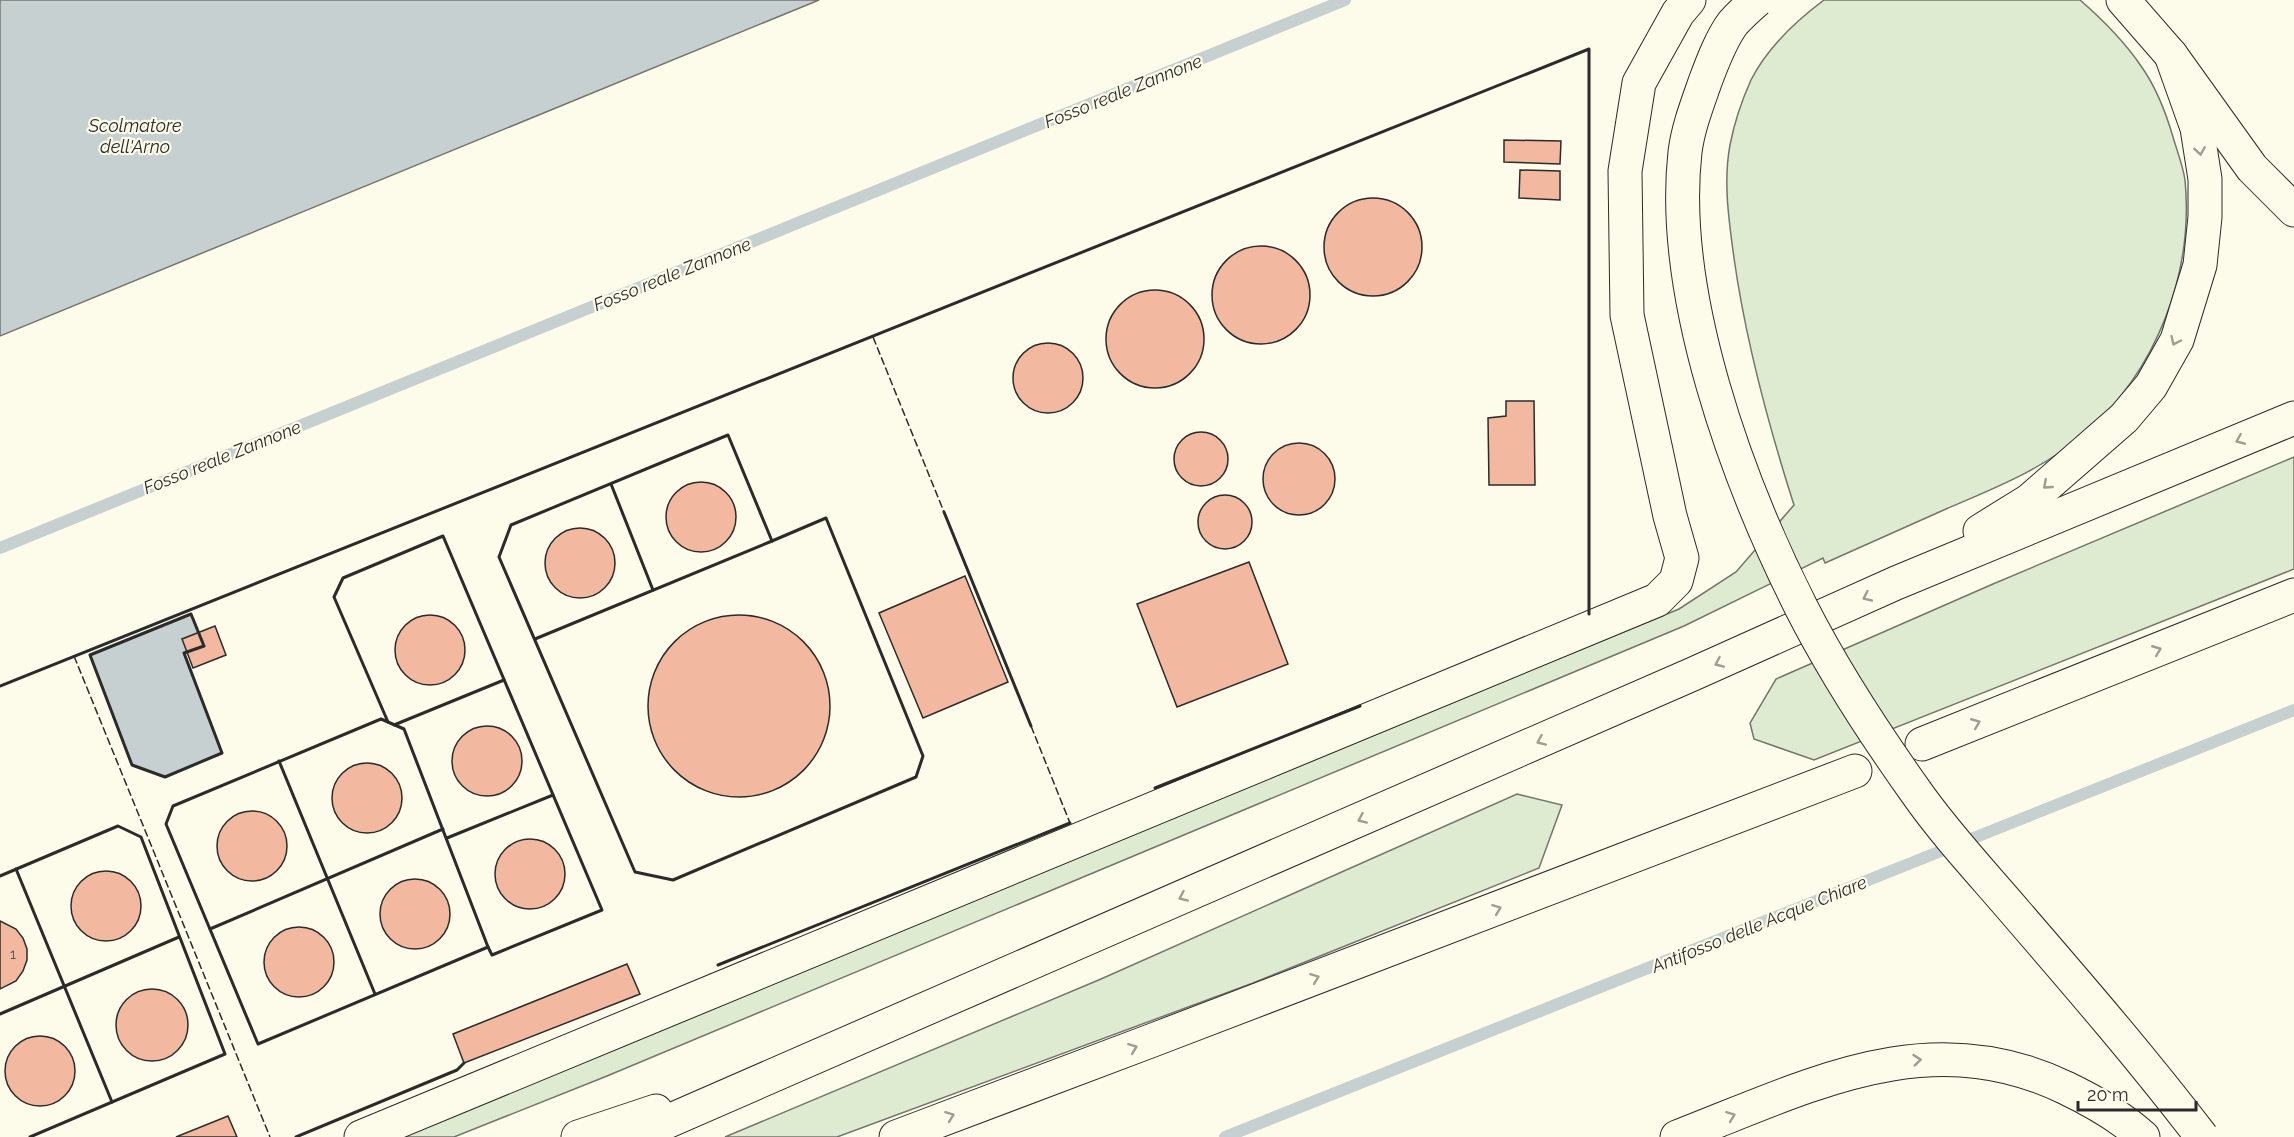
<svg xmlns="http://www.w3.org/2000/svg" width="2294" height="1137" font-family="Raleway,sans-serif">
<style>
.green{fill:#deebd1;stroke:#74746e;stroke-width:1.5}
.water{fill:#c7d0d0;stroke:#74746e;stroke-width:1.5}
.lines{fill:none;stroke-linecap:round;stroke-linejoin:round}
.stream{stroke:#c7d0d0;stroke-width:12}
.building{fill:#f2b8a0;stroke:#2b2b2b;stroke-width:1.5}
.minor-casing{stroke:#2b2b2b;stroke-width:35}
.highway-casing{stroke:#2b2b2b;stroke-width:35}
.minor{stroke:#fdfbea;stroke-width:33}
.highway{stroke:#fdfbea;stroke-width:33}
.highway-bridge-casing{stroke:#2b2b2b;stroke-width:35;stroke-linecap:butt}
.highway-bridge{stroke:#fdfbea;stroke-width:33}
.fence{stroke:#2b2b2b;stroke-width:1.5;stroke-dasharray:8 3;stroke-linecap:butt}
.wall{stroke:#2b2b2b;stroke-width:3}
.oneway{stroke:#9e9d94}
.labels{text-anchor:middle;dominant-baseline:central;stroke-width:4.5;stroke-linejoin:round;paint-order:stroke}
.number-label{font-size:14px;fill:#5d4e48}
.water-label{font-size:18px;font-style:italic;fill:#2b2b2b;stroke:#fdfbea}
</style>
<rect width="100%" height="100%" fill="#fdfbea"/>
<g class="green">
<path d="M1824,0h256c23,20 44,41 61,66 15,21 25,47 32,71 4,14 10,29 12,43 9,94 -29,192 -100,253 -41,36 -90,55 -139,76 -41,18 -81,36 -121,54l-2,-5 -139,68 -1077,450 -153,61h-55l203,-82 1077,-446 57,-37 58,-67c-26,-81 -48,-162 -60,-247 -5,-37 -11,-76 -4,-113 4,-21 12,-45 21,-65 16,-32 45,-59 73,-80z"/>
<polygon points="2294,457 2294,569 1814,760 1754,739 1750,723 1776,679 1993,584"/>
<polygon points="1517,794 1562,805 1539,868 1253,983 837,1137 725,1137 1101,979"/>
</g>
<g class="water">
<polygon points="0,0 819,0 0,336"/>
<polygon points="191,614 204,646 184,654 222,753 165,777 132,765 90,655"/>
</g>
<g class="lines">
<g class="stream">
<polyline points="0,548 1345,0"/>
<polyline points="1225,1137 2294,710"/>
</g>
</g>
<g class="building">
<polygon points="1504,140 1561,141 1560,164 1504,162"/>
<polygon points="1520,170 1560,171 1560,200 1519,198"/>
<circle cx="1373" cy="247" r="49"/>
<circle cx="1261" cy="295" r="49"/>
<circle cx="1155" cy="339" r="49"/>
<circle cx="1048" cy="378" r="35"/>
<polygon points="1506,401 1534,401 1535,485 1489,485 1488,418 1506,416"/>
<circle cx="1201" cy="459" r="27"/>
<circle cx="1299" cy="479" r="36"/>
<circle cx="701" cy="517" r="35"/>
<circle cx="1225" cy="522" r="27"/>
<circle cx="580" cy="563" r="35"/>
<polygon points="1249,562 1288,664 1177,707 1137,604"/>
<polygon points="965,576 1008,682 923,718 879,613"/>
<circle cx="430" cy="650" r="35"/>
<circle cx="739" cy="706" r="91"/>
<polygon points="215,626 226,655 193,668 182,639"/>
<circle cx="487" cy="761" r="35"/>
<circle cx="367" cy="798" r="35"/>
<circle cx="252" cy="846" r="35"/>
<circle cx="530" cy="874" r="35"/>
<circle cx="106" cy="906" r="35"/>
<circle cx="415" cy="914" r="35"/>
<polygon points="0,921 16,929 23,938 27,949 27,960 23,971 16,981 0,989"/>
<circle cx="299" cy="962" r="35"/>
<polygon points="627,964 640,994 464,1063 453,1034"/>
<circle cx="152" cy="1025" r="36"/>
<circle cx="40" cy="1071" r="35"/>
<polygon points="228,1116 237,1137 176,1137"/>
</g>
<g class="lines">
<defs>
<polyline id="minor" points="361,1137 1657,600 1676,581 1682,558 1670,516 1627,315 1625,171 1639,83 1678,13 1689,0"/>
<g id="highway">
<polyline points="2123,0 2171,55 2252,168 2294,210"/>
<polyline points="1980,531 2030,500 2124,418 2151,386 2177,340 2200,265 2205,217 2205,179 2197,128 2171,55"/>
<polyline points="1922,744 2294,595"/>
<polyline points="578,1137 656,1111"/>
<polyline points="632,1137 1693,674 1896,583 2294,418"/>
<polyline points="896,1137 1153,1040 1855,771"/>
<path d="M1677,1137c130,-50 251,-116 389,-49 27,13 55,29 77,49"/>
</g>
</defs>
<use href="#minor" class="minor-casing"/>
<use href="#highway" class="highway-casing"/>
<use href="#minor" class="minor"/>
<use href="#highway" class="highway"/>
<defs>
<path id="highway-bridge" d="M1757,0c-8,7 -17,15 -24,23 -12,16 -21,40 -28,59 -8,23 -17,46 -20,70 -16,143 52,328 116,455 33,65 73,126 115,185 30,43 67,82 101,122 63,73 126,146 185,223"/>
</defs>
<use href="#highway-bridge" class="highway-bridge-casing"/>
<use href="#highway-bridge" class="highway-bridge"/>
<g class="fence">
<polyline points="873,337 944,512"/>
<polyline points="74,656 270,1137"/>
<polyline points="1031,726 1070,823"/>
</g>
<g class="wall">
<polygon points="728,435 772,541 826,518 923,756 916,777 673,880 635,872 499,557 511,525"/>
<polyline points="611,484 653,590"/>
<polyline points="944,512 1031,726"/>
<polygon points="191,614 204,646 184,653 222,753 165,777 132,765 90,655"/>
<polyline points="535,639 772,541"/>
<polyline points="0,686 1589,49 1589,614"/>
<polygon points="381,719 404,729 488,947 258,1044 166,824 173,806"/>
<polyline points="388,722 334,597 343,578 443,536 602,910 492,955 488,947"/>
<polyline points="394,725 504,680"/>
<polyline points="279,761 375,994"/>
<polyline points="1155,788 1360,706"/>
<polyline points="447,838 553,795"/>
<polyline points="16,869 112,1102"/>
<polyline points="0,876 118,826 141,837 225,1054 30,1137"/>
<polyline points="210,929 443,829"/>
<polyline points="718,965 1070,823"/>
<polyline points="0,1014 179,937"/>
<polyline points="296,1137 457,1070 464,1063"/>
</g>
</g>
<defs><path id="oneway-chevron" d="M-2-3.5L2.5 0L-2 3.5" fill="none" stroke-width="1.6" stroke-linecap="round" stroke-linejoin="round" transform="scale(1.5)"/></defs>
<g class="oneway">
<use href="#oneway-chevron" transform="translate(2200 151) rotate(81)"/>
<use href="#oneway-chevron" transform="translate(2175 341) rotate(115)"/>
<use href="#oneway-chevron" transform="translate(2240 440) rotate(157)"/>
<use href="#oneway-chevron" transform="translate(2047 485) rotate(139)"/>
<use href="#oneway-chevron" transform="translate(1867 597) rotate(155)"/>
<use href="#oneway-chevron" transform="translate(2157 650) rotate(-22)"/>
<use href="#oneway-chevron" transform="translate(1719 663) rotate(156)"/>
<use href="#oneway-chevron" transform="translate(1976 723) rotate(-22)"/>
<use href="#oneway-chevron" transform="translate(1541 741) rotate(156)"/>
<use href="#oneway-chevron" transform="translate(1362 819) rotate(156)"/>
<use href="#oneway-chevron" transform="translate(1183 897) rotate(156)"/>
<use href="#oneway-chevron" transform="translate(1497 909) rotate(-21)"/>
<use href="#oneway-chevron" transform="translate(1315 978) rotate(-21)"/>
<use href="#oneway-chevron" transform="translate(1133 1048) rotate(-21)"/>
<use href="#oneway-chevron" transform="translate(1917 1060) rotate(-6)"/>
<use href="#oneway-chevron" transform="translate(950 1116) rotate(-21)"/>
<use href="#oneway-chevron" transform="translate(1731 1116) rotate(-21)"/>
</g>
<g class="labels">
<g class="number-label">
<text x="13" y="954">1</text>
</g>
<g class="water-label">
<text transform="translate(1123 91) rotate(-22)">Fosso reale Zannone</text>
<text x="135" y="125">Scolmatore<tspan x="135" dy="21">dell'Arno</tspan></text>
<text transform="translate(672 274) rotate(-22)">Fosso reale Zannone</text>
<text transform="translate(222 457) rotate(-22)">Fosso reale Zannone</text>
<text transform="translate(1759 924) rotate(-22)">Antifosso delle Acque Chiare</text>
</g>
</g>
<path d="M2078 1101v9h118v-9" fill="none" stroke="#2b2b2b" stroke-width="3"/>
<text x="2087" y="1101" font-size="18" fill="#2b2b2b" stroke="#fdfbea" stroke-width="4.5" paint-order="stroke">20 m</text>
</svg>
